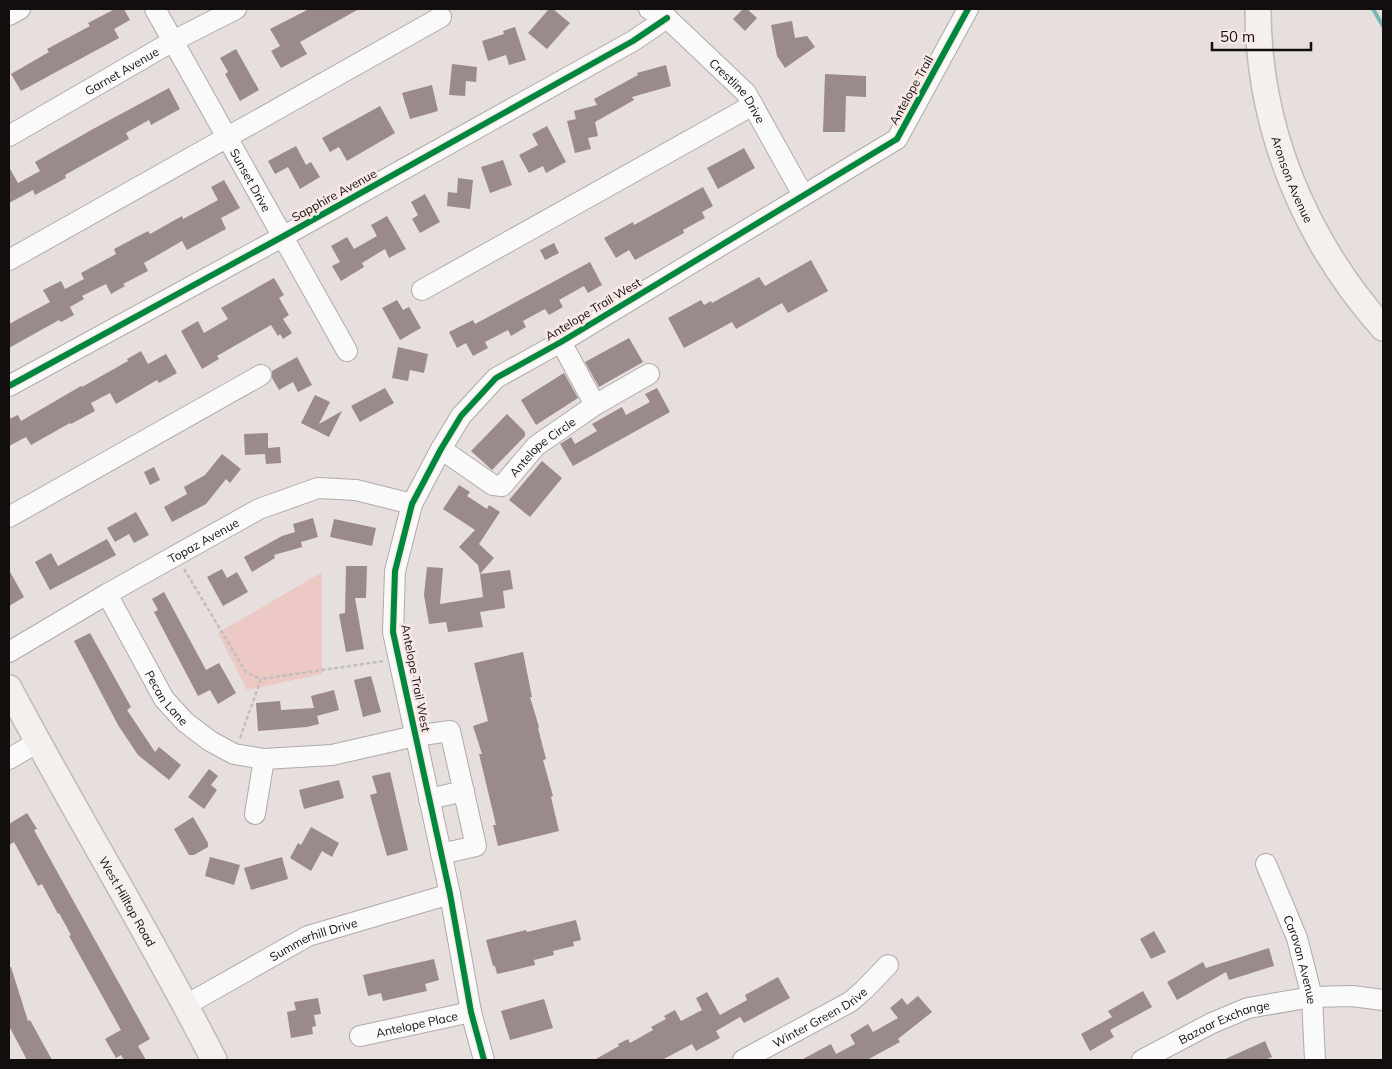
<svg xmlns="http://www.w3.org/2000/svg" width="1392" height="1069" font-family="Mulish,sans-serif">
<style>
.green{fill:#ecc9c5}
.lines{fill:none;stroke-linecap:round;stroke-linejoin:round}
.stream{stroke:#78b8b9;stroke-width:4}
.building{fill:#9a8a89}
.minor-casing{stroke:#b0aaa9;stroke-width:22}
.major-casing{stroke:#bebbba;stroke-width:28}
.path{stroke:#c1bebe;stroke-width:2.5;stroke-dasharray:4 2.5;stroke-linecap:butt}
.minor{stroke:#fbfafa;stroke-width:20}
.major{stroke:#f5efee;stroke-width:25}
.cycleway-casing{stroke:#f8e9e7;stroke-width:9}
.cycleway{stroke:#00873e;stroke-width:6}
.labels{text-anchor:middle;dominant-baseline:central;stroke-width:5;stroke-linejoin:round;paint-order:stroke}
.street-label{font-size:12px;fill:#120e0d;stroke:#f8e9e7}
</style>
<rect width="100%" height="100%" fill="#e7dfde"/>
<polygon class="green" points="322,572 322,674 247,690 218,633"/>
<g class="lines">
<polyline class="stream" points="1373,9 1383,26"/>
</g>
<g class="building">
<polygon points="115,9 124,9 130,20 114,29 119,38 21,91 11,74 49,52 47,49 90,26 88,23"/>
<polygon points="309,9 359,9 300,42 307,54 281,68 271,51 280,46 270,29"/>
<polygon points="549,9 553,9 570,23 547,49 528,33"/>
<polygon points="743,9 747,9 757,18 745,31 733,19"/>
<polygon points="792,21 795,38 807,36 815,47 785,68 777,56 771,25"/>
<polygon points="515,27 526,60 509,65 506,55 488,61 482,41 504,34 503,31"/>
<polygon points="236,49 259,90 240,101 225,74 228,72 220,58"/>
<polygon points="452,64 477,67 476,82 466,81 465,96 449,95"/>
<polygon points="666,65 671,86 632,97 634,100 595,122 598,136 588,138 591,149 575,153 567,121 576,119 574,111 597,105 594,99 638,75 637,73"/>
<polygon points="825,74 866,76 866,97 846,96 845,132 823,132"/>
<polygon points="432,85 438,111 410,119 402,93"/>
<polygon points="169,88 180,109 151,125 149,120 126,133 129,139 65,175 66,178 35,195 33,190 9,203 9,167 18,183 40,171 35,162 93,129"/>
<polygon points="380,106 395,133 347,161 339,147 330,152 322,138"/>
<polygon points="547,126 566,162 546,173 543,166 529,173 519,155 538,145 532,134"/>
<polygon points="296,146 306,165 311,162 320,177 300,189 288,167 275,174 268,161"/>
<polygon points="744,148 755,168 718,189 707,168"/>
<polygon points="503,160 512,185 490,193 481,167"/>
<polygon points="458,178 473,180 470,209 447,206 448,192 457,193"/>
<polygon points="224,180 240,208 221,218 226,229 187,250 182,241 144,263 148,271 123,284 125,286 111,294 106,284 82,296 84,299 70,307 74,315 61,322 59,320 9,348 9,324 50,302 43,290 61,281 65,289 84,279 81,273 116,254 114,249 148,231 150,234 182,216 183,219 218,200 211,187"/>
<polygon points="703,187 713,206 702,212 705,218 683,230 684,233 635,260 629,250 616,258 604,238 633,222 634,225"/>
<polygon points="425,194 440,222 420,233 412,219 418,215 411,202"/>
<polygon points="387,216 406,249 389,258 385,249 362,263 364,267 341,281 332,266 340,262 331,246 347,237 354,249 377,236 371,225"/>
<polygon points="554,243 559,253 545,260 540,250"/>
<polygon points="811,260 828,291 788,313 782,303 736,329 732,322 684,348 668,318 701,300 704,305 711,301 712,303 759,277 765,286"/>
<polygon points="590,262 602,285 588,293 584,286 559,300 563,307 549,315 545,309 523,321 526,327 511,336 508,330 485,342 488,348 473,356 466,343 457,348 449,332 473,320 475,324"/>
<polygon points="274,278 284,295 279,298 289,315 283,319 292,333 283,339 280,334 278,336 271,325 217,356 219,359 202,369 181,331 198,321 204,333 228,319 221,308"/>
<polygon points="397,300 403,310 409,307 421,328 400,340 382,308"/>
<polygon points="629,338 643,362 599,387 585,362"/>
<polygon points="398,347 428,354 424,373 410,370 408,381 392,378"/>
<polygon points="141,351 148,364 166,354 177,373 159,383 157,380 116,404 110,393 91,403 95,411 71,424 70,423 31,445 26,437 9,446 9,419 18,415 21,421 81,386 82,387 128,361 127,359"/>
<polygon points="297,357 312,385 298,392 293,382 279,390 272,378 272,371"/>
<polygon points="564,373 578,398 536,425 521,400"/>
<polygon points="385,388 394,403 360,422 351,406"/>
<polygon points="657,388 670,412 573,466 560,444 571,437 575,444 597,431 592,424 622,407 626,415 650,402 645,394"/>
<polygon points="315,395 330,402 319,424 342,411 329,437 301,423"/>
<polygon points="507,414 525,432 525,436 492,470 471,451"/>
<polygon points="268,433 268,448 280,447 281,463 266,464 265,454 245,455 244,434"/>
<polygon points="222,454 241,469 230,483 226,479 206,504 172,522 164,507 187,494 184,487 205,475"/>
<polygon points="542,461 562,478 530,517 509,500"/>
<polygon points="154,467 160,480 150,485 144,472"/>
<polygon points="459,485 470,492 467,496 487,509 489,505 500,512 479,544 494,558 480,574 478,565 459,547 475,530 443,509"/>
<polygon points="136,512 149,535 134,543 129,534 115,542 107,528"/>
<polygon points="313,518 318,537 301,542 302,547 274,555 275,558 252,572 244,557 282,536 295,532 293,524"/>
<polygon points="334,519 376,528 372,546 330,537"/>
<polygon points="107,539 116,555 50,590 35,562 51,553 58,566"/>
<polygon points="346,566 367,566 366,598 355,598 364,649 346,652 339,614 345,613"/>
<polygon points="427,567 443,568 440,604 483,597 480,574 510,570 513,589 503,591 505,608 480,612 483,627 448,632 446,622 429,624 424,595"/>
<polygon points="222,569 227,578 237,572 248,592 223,606 207,577"/>
<polygon points="9,570 24,597 9,606"/>
<polygon points="164,592 206,670 219,663 236,693 218,704 210,690 198,696 154,612 158,610 152,599"/>
<polygon points="90,633 131,707 127,710 155,752 159,747 181,765 169,780 138,755 118,725 74,641"/>
<polygon points="523,652 532,697 530,697 539,727 538,728 546,759 543,760 553,796 551,797 559,831 498,846 493,825 496,825 479,754 482,754 473,726 488,721 474,663"/>
<polygon points="371,676 381,712 363,717 354,680"/>
<polygon points="334,690 339,710 317,716 319,724 307,727 258,731 256,703 280,701 281,710 314,708 311,696"/>
<polygon points="209,769 218,776 211,785 217,790 204,809 188,797"/>
<polygon points="390,772 408,850 387,856 370,795 377,793 372,776"/>
<polygon points="339,780 344,798 304,809 299,790"/>
<polygon points="27,813 37,829 34,830 150,1039 138,1046 146,1060 124,1060 121,1055 116,1058 105,1039 121,1030 69,936 71,935 59,913 58,914 42,884 38,886 14,842 9,845 9,824"/>
<polygon points="193,817 208,843 208,847 194,855 189,855 174,829"/>
<polygon points="311,827 339,843 332,857 322,851 311,871 290,858 298,843 301,845"/>
<polygon points="210,857 240,865 234,885 205,876"/>
<polygon points="282,857 288,879 251,890 244,868"/>
<polygon points="576,920 581,940 573,942 574,946 553,951 554,955 534,960 535,965 497,974 495,966 493,966 486,940 526,930 527,932"/>
<polygon points="1154,931 1166,952 1151,959 1140,939"/>
<polygon points="1269,948 1274,966 1229,980 1226,972 1177,1000 1167,982 1203,962 1206,968"/>
<polygon points="434,959 439,980 425,984 427,991 383,1001 381,993 368,996 363,975"/>
<polygon points="9,967 11,967 28,1021 30,1020 52,1060 27,1060 9,1026"/>
<polygon points="778,977 790,998 744,1023 740,1017 716,1031 720,1038 696,1051 692,1044 662,1060 594,1060 619,1046 618,1044 628,1039 630,1043 653,1030 651,1027 666,1019 664,1016 675,1010 681,1021 702,1010 696,998 707,992 720,1015 747,1000 745,995"/>
<polygon points="1143,991 1152,1007 1110,1030 1114,1037 1090,1051 1081,1034 1112,1017 1108,1011"/>
<polygon points="918,996 932,1012 898,1039 900,1042 867,1060 801,1060 831,1044 836,1054 855,1044 850,1035 868,1024 873,1032 898,1018 890,1008 902,998 907,1005"/>
<polygon points="318,998 321,1014 314,1015 316,1026 312,1027 313,1034 291,1038 287,1012 296,1010 294,1002"/>
<polygon points="544,999 553,1028 510,1040 501,1011"/>
<polygon points="1265,1041 1272,1057 1265,1060 1223,1060"/>
</g>
<g class="lines">
<defs>
<g id="minor">
<path id="s1" d="M155,9l192,342"/>
<path id="s2" d="M649,9l18,9 79,75 57,102"/>
<polyline points="9,15 20,9"/>
<path id="s3" d="M9,136l164,-95 63,-32"/>
<polyline points="9,260 441,17"/>
<polyline points="422,290 753,105"/>
<polyline points="561,342 595,405"/>
<polyline points="9,386 282,237 633,41 667,18"/>
<path id="s4" d="M441,449l52,36 9,1 34,-40 59,-41 54,-31"/>
<polyline points="9,517 261,375"/>
<path id="s5" d="M107,594l57,105 21,23 25,19 24,13 30,5 68,-4 83,-19 35,-5 26,115 -35,8"/>
<path id="s6" d="M9,652l98,-58 152,-85 59,-21 38,2 56,14"/>
<polyline points="9,759 38,742"/>
<polyline points="429,799 464,791"/>
<polyline points="255,814 264,759"/>
<path id="s7" d="M1266,864l31,74 15,59 3,63"/>
<path id="s8" d="M186,1005l122,-69 142,-42"/>
<path id="s9" d="M360,1036l111,-24"/>
<polyline points="484,1060 471,1012 450,894 393,632 395,571 412,504 441,449 461,416 496,378 561,342 897,139 968,9"/>
<path id="s10" d="M743,1060l107,-58 14,-12 24,-25"/>
<path id="s11" d="M1142,1060l70,-37 36,-15 64,-11 40,-1 31,4"/>
</g>
<g id="major">
<path id="s12" d="M1258,9c0,118 46,230 125,319"/>
<path id="s13" d="M9,688c66,125 141,246 205,372"/>
</g>
</defs>
<use href="#minor" class="minor-casing"/>
<use href="#major" class="major-casing"/>
<g class="path">
<polyline points="184,569 246,672 261,679"/>
<polyline points="240,738 261,679 384,661"/>
</g>
<use href="#minor" class="minor"/>
<use href="#major" class="major"/>
<defs>
<g id="cycleway">
<polyline points="9,386 282,237 633,41 667,18"/>
<polyline points="484,1060 471,1012 450,894 393,632 395,571 412,504 441,449 461,416 496,378 561,342 897,139 968,9"/>
</g>
</defs>
<use href="#cycleway" class="cycleway-casing"/>
<use href="#cycleway" class="cycleway"/>
</g>
<g class="labels">
<g class="street-label">
<text stroke="none"><textPath href="#s3" startOffset="130">Garnet Avenue</textPath></text>
<text transform="translate(911 90) rotate(-61)">Antelope Trail</text>
<text stroke="none"><textPath href="#s2" startOffset="122">Crestline Drive</textPath></text>
<text stroke="none"><textPath href="#s12" startOffset="175">Aronson Avenue</textPath></text>
<text stroke="none"><textPath href="#s1" startOffset="196">Sunset Drive</textPath></text>
<text transform="translate(334 195) rotate(-29)">Sapphire Avenue</text>
<text transform="translate(593 309) rotate(-31)">Antelope Trail West</text>
<text stroke="none"><textPath href="#s4" startOffset="129">Antelope Circle</textPath></text>
<text stroke="none"><textPath href="#s6" startOffset="224">Topaz Avenue</textPath></text>
<text transform="translate(416 678) rotate(79)">Antelope Trail West</text>
<text stroke="none"><textPath href="#s5" startOffset="120">Pecan Lane</textPath></text>
<text stroke="none"><textPath href="#s13" startOffset="244">West Hilltop Road</textPath></text>
<text stroke="none"><textPath href="#s8" startOffset="144">Summerhill Drive</textPath></text>
<text stroke="none"><textPath href="#s7" startOffset="102">Caravan Avenue</textPath></text>
<text stroke="none"><textPath href="#s10" startOffset="88">Winter Green Drive</textPath></text>
<text stroke="none"><textPath href="#s11" startOffset="91">Bazaar Exchange</textPath></text>
<text stroke="none"><textPath href="#s9" startOffset="58">Antelope Place</textPath></text>
</g>
</g>
<rect width="1392" height="1069" fill="none" stroke="#120e0d" stroke-width="20"/>
<path d="M1212 42v8h99v-8" fill="none" stroke="#120e0d" stroke-width="2.5"/>
<text x="1220" y="42" font-size="15" fill="#120e0d" stroke="#f8e9e7" stroke-width="4" paint-order="stroke">50 m</text>
</svg>
